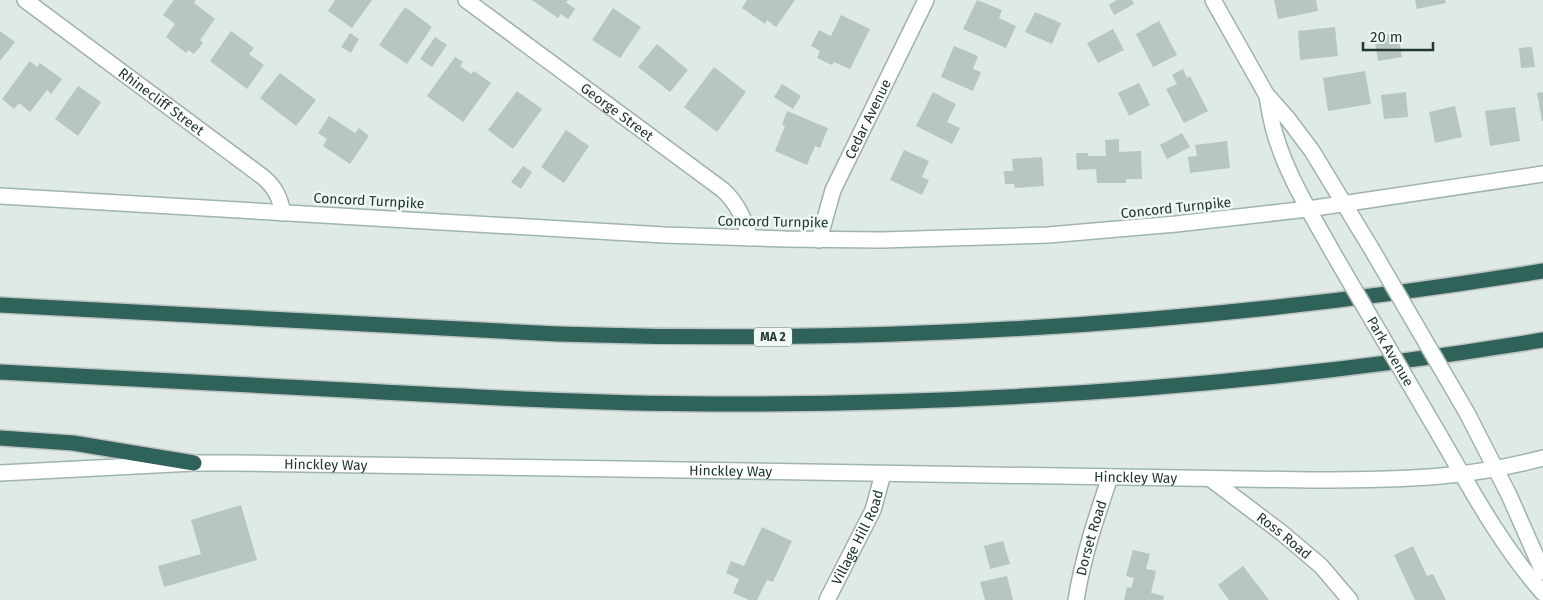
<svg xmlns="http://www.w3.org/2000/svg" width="1543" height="600" font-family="'Fira Sans',sans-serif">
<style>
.building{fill:#b7c6c1}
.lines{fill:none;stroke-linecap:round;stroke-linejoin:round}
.street-casing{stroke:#a2b0ac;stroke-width:18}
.secondary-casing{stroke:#9fb4ad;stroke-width:18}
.highway-casing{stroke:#bcc3c2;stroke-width:18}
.street{stroke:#fff;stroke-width:15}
.secondary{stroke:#fff;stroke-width:15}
.highway{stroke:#2f6259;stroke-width:15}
.secondary-bridge-casing{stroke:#9fb4ad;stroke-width:18;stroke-linecap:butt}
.secondary-bridge{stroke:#fff;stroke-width:15}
.labels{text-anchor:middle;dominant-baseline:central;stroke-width:5;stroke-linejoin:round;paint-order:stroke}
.shield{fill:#eff6f3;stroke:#5f716c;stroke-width:1}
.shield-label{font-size:12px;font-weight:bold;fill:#213832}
.street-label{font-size:14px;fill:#213832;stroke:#eff6f3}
</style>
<rect width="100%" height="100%" fill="#dfe9e5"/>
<g class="building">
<polygon points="174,0 196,0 194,3 215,19 200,40 203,43 194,54 188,50 186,53 166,37 175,24 163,15"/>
<polygon points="335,0 372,0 352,28 328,11"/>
<polygon points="532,0 568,0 566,2 575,9 568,19 561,14 558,18"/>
<polygon points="747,0 795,0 776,27 767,20 765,24 742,8"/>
<polygon points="977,0 1002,10 999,18 1016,26 1006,48 963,29"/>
<polygon points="1117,0 1132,0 1134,4 1114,15 1109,5"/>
<polygon points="1274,0 1316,0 1318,11 1278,19"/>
<polygon points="1415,0 1445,0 1446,3 1417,9"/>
<polygon points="405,7 432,27 407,64 379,45"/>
<polygon points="613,8 641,27 620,58 592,40"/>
<polygon points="1035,12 1061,23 1052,44 1025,32"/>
<polygon points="841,15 870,29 850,69 834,62 832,65 817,58 820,51 811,46 819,30 831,36"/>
<polygon points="1159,21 1177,55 1153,67 1136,34"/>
<polygon points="1335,27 1338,56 1300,60 1298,31"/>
<polygon points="1113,29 1124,50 1098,63 1087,43"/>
<polygon points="0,31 15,42 0,61"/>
<polygon points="231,31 254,48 249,54 264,65 247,89 210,61"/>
<polygon points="350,33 359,39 351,53 341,47"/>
<polygon points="1398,33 1402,57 1378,61 1374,37"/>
<polygon points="435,37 447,45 432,67 420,59"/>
<polygon points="657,44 688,70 670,92 638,67"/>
<polygon points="954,46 978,56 973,69 981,72 973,91 941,77"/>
<polygon points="1532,47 1535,67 1521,68 1519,48"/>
<polygon points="455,57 463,62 460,66 471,74 474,71 491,83 463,122 427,96"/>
<polygon points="30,61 37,67 40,63 62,79 51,94 47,90 30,112 19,103 14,109 2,99"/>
<polygon points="714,67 746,92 717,132 684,107"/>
<polygon points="1183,69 1187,78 1190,76 1208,111 1184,123 1166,89 1177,84 1172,75"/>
<polygon points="1365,71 1371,104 1328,111 1323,78"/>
<polygon points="280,73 316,100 296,126 260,98"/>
<polygon points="1139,83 1150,105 1129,116 1118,93"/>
<polygon points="782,84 801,96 793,109 774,97"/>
<polygon points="78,86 101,102 78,136 55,119"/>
<polygon points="517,91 542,109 513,149 488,130"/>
<polygon points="933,92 956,104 947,122 960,128 952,144 916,126"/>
<polygon points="1406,92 1408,117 1384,119 1381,95"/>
<polygon points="1543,92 1543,121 1542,121 1537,93"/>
<polygon points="1455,106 1462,137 1435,143 1429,112"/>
<polygon points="1515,107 1520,141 1490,146 1485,111"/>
<polygon points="787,111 828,128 820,148 815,146 807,165 775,151 785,126 782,125"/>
<polygon points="329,116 355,133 359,128 369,136 350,164 323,146 327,139 318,133"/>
<polygon points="566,130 589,146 564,183 541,167"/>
<polygon points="1182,133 1190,147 1167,159 1160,145"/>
<polygon points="1119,139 1119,152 1141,151 1142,179 1126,179 1126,183 1097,183 1096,169 1077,170 1076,153 1088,153 1088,156 1106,156 1105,140"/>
<polygon points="1227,141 1230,168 1190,173 1188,157 1197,156 1195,145"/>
<polygon points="904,150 929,161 922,177 929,180 922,195 890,180"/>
<polygon points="1042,157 1044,186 1015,188 1014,184 1005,184 1004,171 1013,171 1012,159"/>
<polygon points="523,166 532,172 521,189 511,182"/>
<polygon points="241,505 257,560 164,587 158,566 201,554 191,520"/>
<polygon points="762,527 792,541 773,582 767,580 757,600 749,600 733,593 739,579 726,573 731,561 744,566"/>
<polygon points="1003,541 1010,564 990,569 984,546"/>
<polygon points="1413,546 1427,576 1433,574 1446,600 1415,600 1394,555"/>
<polygon points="1133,550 1150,554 1146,569 1156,571 1151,593 1164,596 1163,600 1124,600 1127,587 1131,588 1134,578 1126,576"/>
<polygon points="1243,566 1269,600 1229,600 1218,585"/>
<polygon points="1007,576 1013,600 985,600 980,582"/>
</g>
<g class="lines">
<defs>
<g id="street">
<path id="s1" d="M25,0l238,177c12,10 17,21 20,36"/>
<path id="s2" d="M466,0l257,190c15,14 21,29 27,48"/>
<path id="s3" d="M819,240l14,-50 93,-190"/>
<path id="s4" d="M1212,480l70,53 39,33 29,34"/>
<path id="s5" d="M827,600l46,-90 10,-36"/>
<path id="s6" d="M1076,600c7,-43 20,-82 34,-123"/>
</g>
<g id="secondary">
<polyline points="1213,0 1266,94 1288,119 1312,151 1371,248"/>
<path d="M1267,96c2,12 4,25 8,38 12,42 37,81 58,119"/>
<polyline points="0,196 664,235 785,239 881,240 1048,235 1176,224 1308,209 1543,174"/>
<polyline points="1467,413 1509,495 1543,572"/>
<path d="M1430,419c35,59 67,122 113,174"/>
<path id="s7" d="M0,473l194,-10h42l1074,17c43,0 87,0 131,-4 34,-3 68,-9 102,-18"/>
</g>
<g id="highway">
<path d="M0,305l558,29c330,11 659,-10 985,-63"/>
<path d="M0,372c122,6 243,13 365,19 129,7 259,14 388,13 265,-1 529,-21 790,-64"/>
<polyline points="0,438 73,443 194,463"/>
</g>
</defs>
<use href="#street" class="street-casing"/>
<use href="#secondary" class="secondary-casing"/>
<use href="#highway" class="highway-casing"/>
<use href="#street" class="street"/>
<use href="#secondary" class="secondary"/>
<use href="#highway" class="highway"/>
<defs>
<g id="secondary-bridge">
<polyline points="1371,248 1467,413"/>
<path id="s8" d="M1333,253l97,166"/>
</g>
</defs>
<use href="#secondary-bridge" class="secondary-bridge-casing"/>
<use href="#secondary-bridge" class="secondary-bridge"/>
</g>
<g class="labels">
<rect class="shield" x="754" y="327.5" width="38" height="19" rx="4"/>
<g class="shield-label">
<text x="773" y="337">MA 2</text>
</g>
<g class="street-label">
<text stroke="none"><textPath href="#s1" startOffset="170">Rhinecliff Street</textPath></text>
<text stroke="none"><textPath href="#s2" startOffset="188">George Street</textPath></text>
<text stroke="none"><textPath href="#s3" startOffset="131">Cedar Avenue</textPath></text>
<text transform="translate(369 201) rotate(3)">Concord Turnpike</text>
<text transform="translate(1176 208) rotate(-6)">Concord Turnpike</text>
<text transform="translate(773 222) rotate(1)">Concord Turnpike</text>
<text stroke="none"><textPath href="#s8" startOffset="114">Park Avenue</textPath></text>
<text stroke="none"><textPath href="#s7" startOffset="326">Hinckley Way</textPath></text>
<text stroke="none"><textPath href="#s7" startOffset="731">Hinckley Way</textPath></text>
<text stroke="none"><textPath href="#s7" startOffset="1136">Hinckley Way</textPath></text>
<text stroke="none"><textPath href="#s4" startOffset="91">Ross Road</textPath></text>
<text stroke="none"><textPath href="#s5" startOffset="70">Village Hill Road</textPath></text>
<text stroke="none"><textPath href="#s6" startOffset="64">Dorset Road</textPath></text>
</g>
</g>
<path d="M1363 42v8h70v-8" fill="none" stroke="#213832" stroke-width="2.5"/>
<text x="1370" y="42" font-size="15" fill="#213832" stroke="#eff6f3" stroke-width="4" paint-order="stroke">20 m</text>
</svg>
